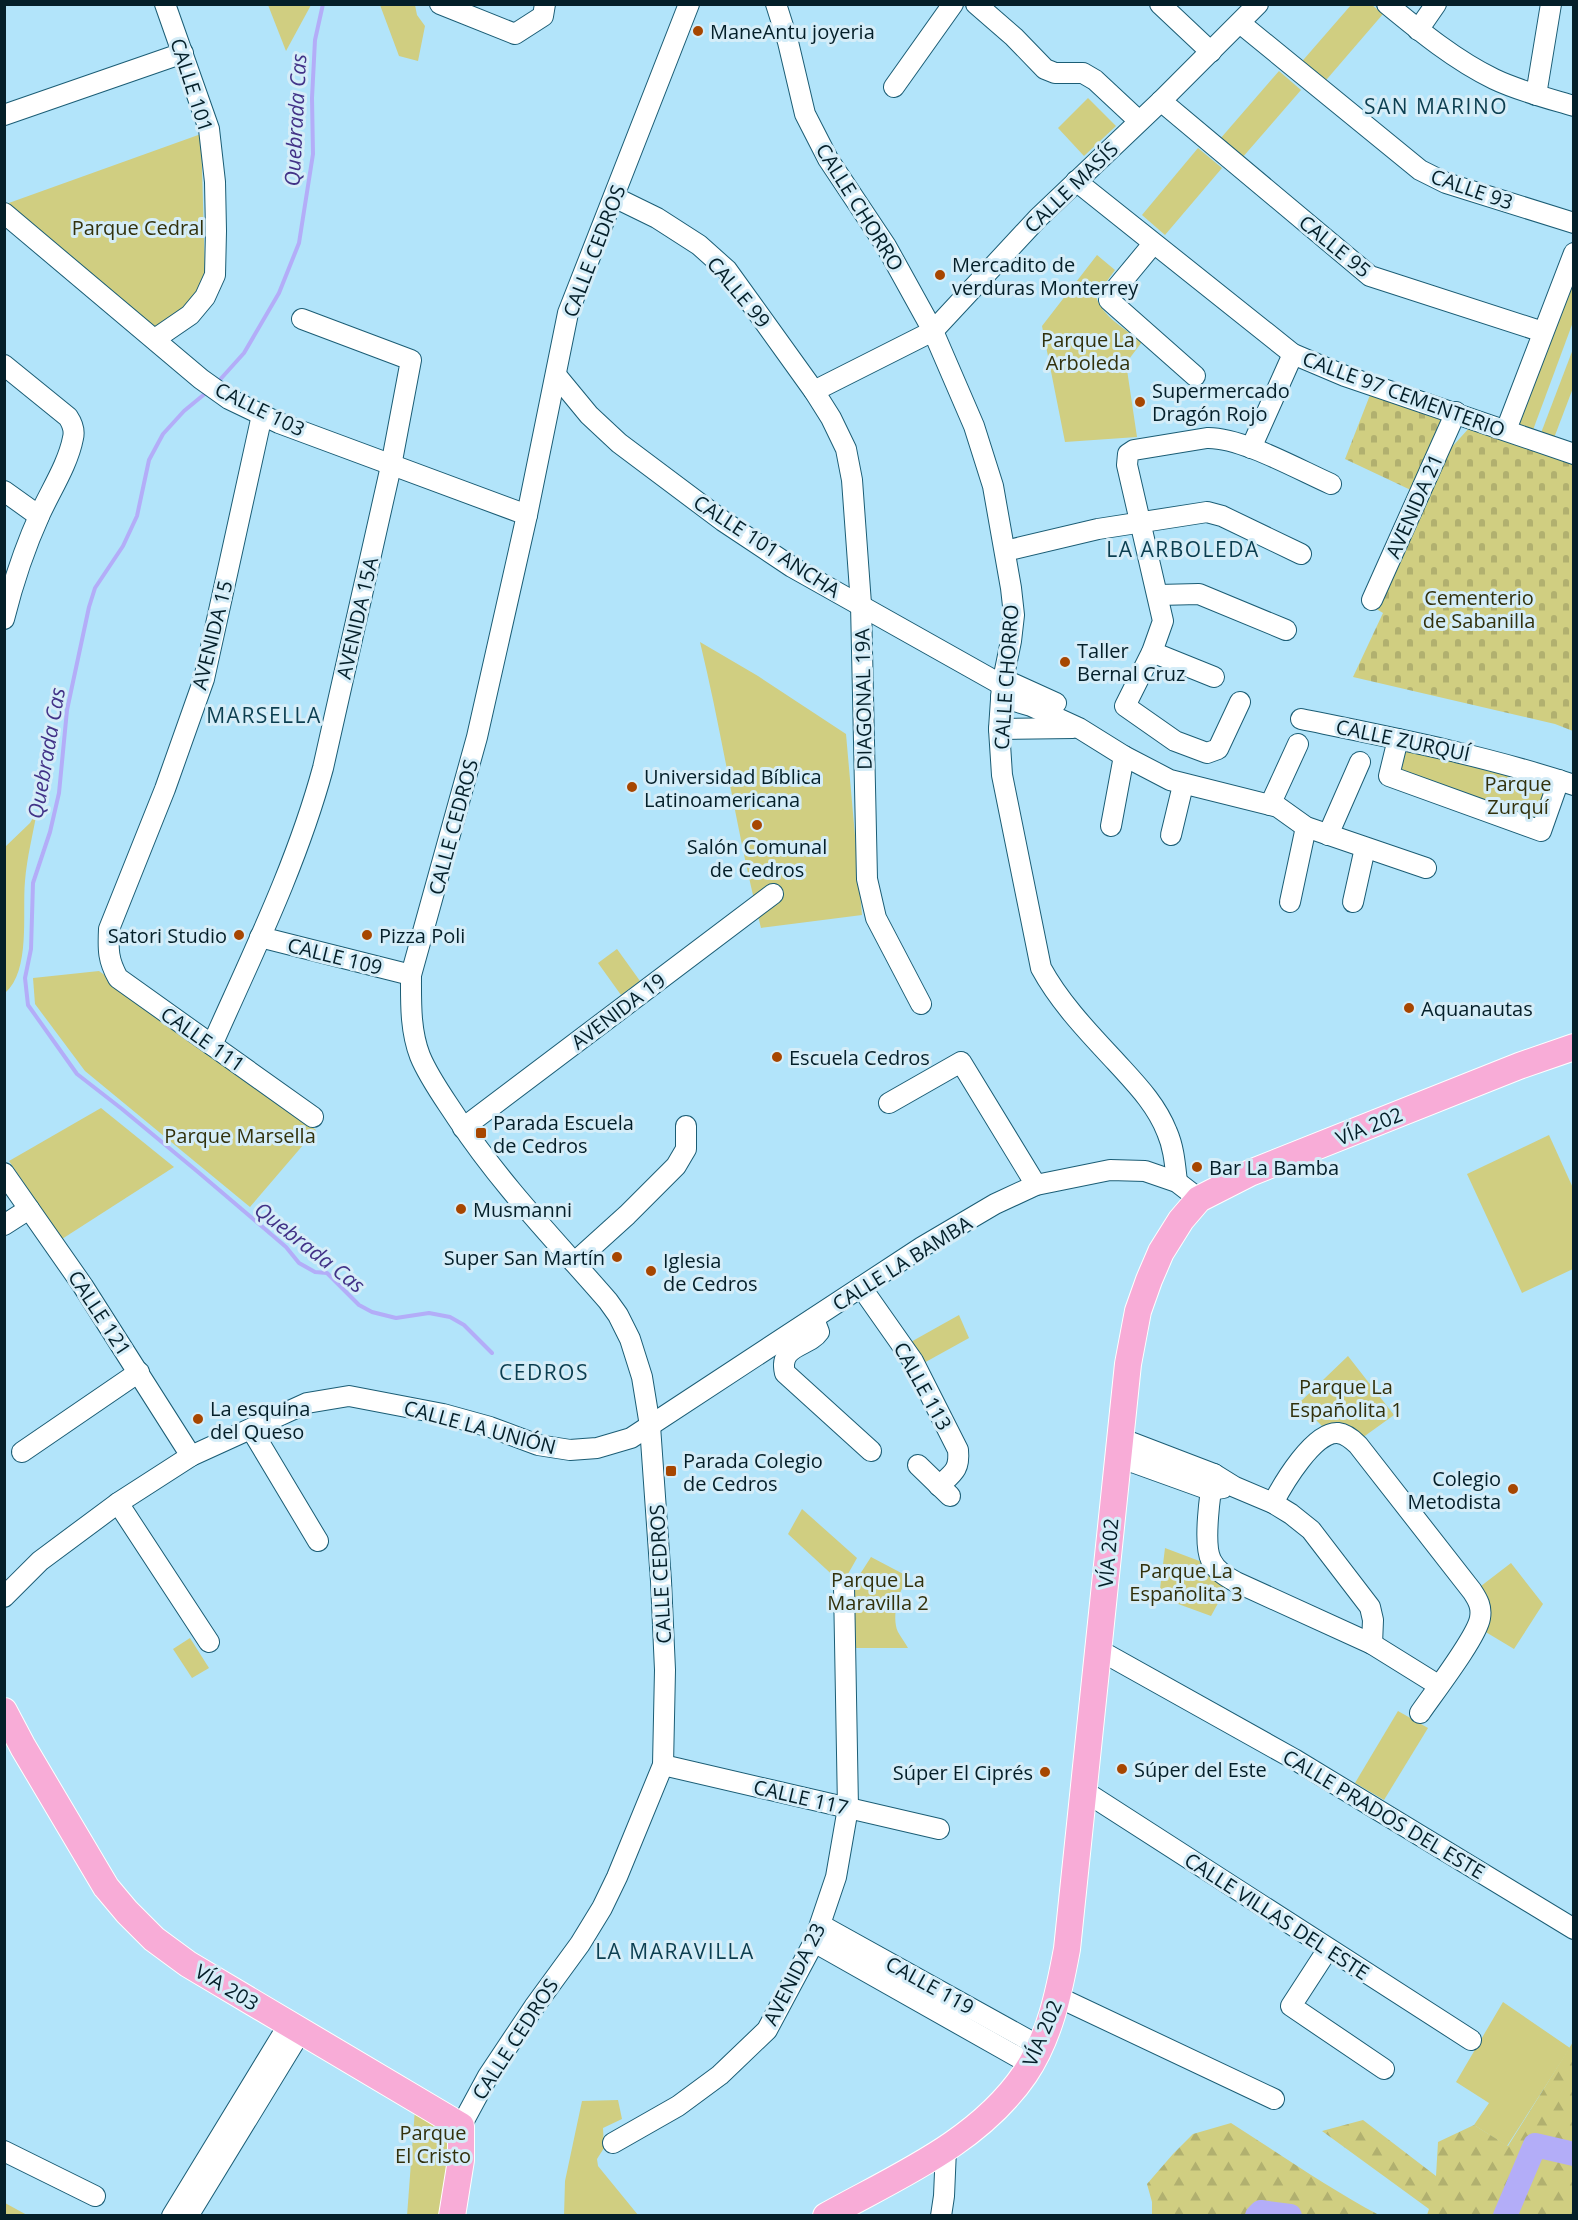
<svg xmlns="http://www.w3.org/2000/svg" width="1578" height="2220" font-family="'Open Sans',sans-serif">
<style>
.green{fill:#d0ce81}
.forest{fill:url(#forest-firs)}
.cemetery{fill:url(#cemetery-stones)}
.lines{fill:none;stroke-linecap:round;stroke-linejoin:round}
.stream{stroke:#b3adf8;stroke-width:4}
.river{stroke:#b3adf8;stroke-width:24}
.minor-casing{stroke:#1b5d75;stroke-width:22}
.major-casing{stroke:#fff;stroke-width:28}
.minor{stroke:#fff;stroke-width:20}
.major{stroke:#f8acd7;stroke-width:26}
.poi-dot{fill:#a74600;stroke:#d5edf8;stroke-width:2}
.labels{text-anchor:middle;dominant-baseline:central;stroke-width:6;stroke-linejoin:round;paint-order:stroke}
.poi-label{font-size:20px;fill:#041f29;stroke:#d5edf8;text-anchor:start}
.street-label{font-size:20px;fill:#041f29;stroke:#d5edf8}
.park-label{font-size:20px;fill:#32310c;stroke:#d5edf8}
.neighbourhood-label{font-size:21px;letter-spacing:1.5px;fill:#0b3e50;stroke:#d5edf8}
.water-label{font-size:21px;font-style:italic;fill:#423287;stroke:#d5edf8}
</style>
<defs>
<pattern id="forest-firs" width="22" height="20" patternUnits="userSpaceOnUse" patternTransform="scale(1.5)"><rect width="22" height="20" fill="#d0ce81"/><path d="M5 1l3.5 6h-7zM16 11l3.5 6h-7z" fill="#b1b06f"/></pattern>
<pattern id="cemetery-stones" width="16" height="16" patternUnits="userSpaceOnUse" patternTransform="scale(1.5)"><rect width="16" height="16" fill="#d0ce81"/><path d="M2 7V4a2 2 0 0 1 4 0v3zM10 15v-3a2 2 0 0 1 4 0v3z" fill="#b1b06f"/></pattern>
</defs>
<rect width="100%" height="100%" fill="#b2e4fa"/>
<g class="green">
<polygon points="268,5 311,5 286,51"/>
<polygon points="380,5 415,5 417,15 425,26 418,61 399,56"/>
<polygon points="1351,5 1372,5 1383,14 1321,86 1298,66"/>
<polygon points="1279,71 1301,90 1242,158 1220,139"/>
<polygon points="1088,98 1116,126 1084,156 1058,128"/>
<polygon points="201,134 205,272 196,294 181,310 155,329 6,204"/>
<polygon points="1198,148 1222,168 1165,235 1142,215"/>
<path d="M1097,255l18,15 -19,26c5,20 31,34 46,46l-16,21 11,74 -72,5 -23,-116z"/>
<polygon points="1573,271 1573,322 1533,430 1515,425"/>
<polygon points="1573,349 1573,388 1554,438 1541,433"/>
<path d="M700,642l58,34 88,58 16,181 -101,13c-24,-94 -38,-191 -61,-286z"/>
<polygon points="1401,744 1551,782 1538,824 1394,773"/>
<path d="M37,811c-4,23 -10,46 -12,70 -3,32 6,90 -20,112v-146l25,-24z"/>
<polygon points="617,949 640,981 621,995 598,963"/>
<polygon points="99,971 316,1130 250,1207 85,1071 35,1004 33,978"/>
<polygon points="101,1108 174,1167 62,1239 9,1161"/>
<polygon points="1549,1135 1573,1188 1573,1269 1522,1293 1467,1174"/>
<polygon points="959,1315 969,1338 922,1364 909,1343"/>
<polygon points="1348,1356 1394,1415 1362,1438 1337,1424 1323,1427 1299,1403"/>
<polygon points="802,1509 857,1558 844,1581 839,1581 788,1534"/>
<polygon points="1165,1548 1202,1562 1208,1574 1227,1587 1211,1616 1159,1597"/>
<path d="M871,1557l38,20c-10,12 -18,39 -11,55 3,5 7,11 10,16h-55l2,-66z"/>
<polygon points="1511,1563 1543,1604 1514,1649 1484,1631 1488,1600 1481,1586"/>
<polygon points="190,1638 209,1668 192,1678 173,1649"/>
<polygon points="1398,1711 1428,1728 1384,1800 1355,1783"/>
<polygon points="1503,2002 1570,2048 1507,2146 1474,2125 1489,2103 1456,2082"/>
<polygon points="618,2100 622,2119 603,2128 604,2148 597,2159 598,2166 638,2215 564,2216 565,2181 582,2101"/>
<polygon points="415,2109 451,2129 442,2215 407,2216"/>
<polygon points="5,2203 27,2215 5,2215"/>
</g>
<g class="forest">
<polygon points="1573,2042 1573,2215 1427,2215 1429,2209 1322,2131 1363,2120 1436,2176 1438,2142 1474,2125 1508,2146"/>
<path d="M1231,2123c49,31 97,65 148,92h-227v-13l-5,-18 26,-30 20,-20z"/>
</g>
<g class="cemetery">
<polygon points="1370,395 1447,420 1415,492 1345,459"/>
<polygon points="1470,427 1573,462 1573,731 1555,724 1353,677 1383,613 1373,607 1451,448"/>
</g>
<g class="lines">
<g class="stream">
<polyline points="217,383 244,353 279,293 299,243 313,154 312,98 315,40 323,4"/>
<polyline points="207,392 184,411 163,434 149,460 137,516 123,546 95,588 89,607 67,710 59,793 50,832 33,883 31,949 25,978 28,1005 77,1074 122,1109 198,1172 286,1247 299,1263 315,1272 327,1273 359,1305 372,1312 396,1318 429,1313 450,1317 464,1325 492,1353"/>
</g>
<g class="river">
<polyline points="1257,2216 1261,2212 1290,2216"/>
<polyline points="1505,2216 1535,2145 1574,2154"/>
</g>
<defs>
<g id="minor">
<polyline points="440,4 515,34 543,16 545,4"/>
<path d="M776,4l12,38 17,72 23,45 58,87 47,85 41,95 19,60 18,102 3,27 -3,26 -9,44 -3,44 3,46 39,193c19,35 48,65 75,94 20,22 40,42 51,70 7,16 8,33 10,50"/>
<polyline points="976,4 1014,37 1045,69 1055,73 1083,73 1095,80 1139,121"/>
<polyline points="1160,4 1211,52"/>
<path d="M1387,4c34,28 68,56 107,75 25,12 53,19 80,27"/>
<polyline points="1240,23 1420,170 1446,183 1574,223"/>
<polyline points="1418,30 1436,4"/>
<polyline points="894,87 953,4"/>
<polyline points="1536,95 1551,4"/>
<polyline points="1161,101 1370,276 1543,332"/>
<polyline points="4,115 183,53"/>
<polyline points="1076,181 1293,354 1345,376 1574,454"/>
<polyline points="614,197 657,218 699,245 727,270 814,391 831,418 846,449 852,480 861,604 867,879 876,918 921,1004"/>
<polyline points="4,213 201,379 229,399 279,423 527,515"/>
<polyline points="1153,244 1114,291 1109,300 1195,376"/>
<polyline points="155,339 190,315 205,297 215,275 216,231 215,182 209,129 165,4"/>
<path d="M4,365l64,52c4,6 7,13 5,21 -5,26 -22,52 -33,76 -15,33 -27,69 -36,105"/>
<polyline points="556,375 589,415 619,443 723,521 792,567 1002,685"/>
<polyline points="814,391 933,331 1038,218 1161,101 1258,4"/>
<path d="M262,415l-58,264 -39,110 -56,140c-1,21 -1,31 9,49l195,139"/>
<polyline points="1506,430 1574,253"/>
<polyline points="1251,448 1293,354"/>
<polyline points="4,491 39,516"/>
<polyline points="1005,551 1098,529 1207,512 1222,516 1301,554"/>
<polyline points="1158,595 1199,594 1286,630"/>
<polyline points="1372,600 1456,412"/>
<polyline points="1152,652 1214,677"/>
<polyline points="1003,679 1056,703"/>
<polyline points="1001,697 1031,706 1079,728 1124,756 1170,780 1278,807 1306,827 1426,868"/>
<path d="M1240,702l-22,47 -11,4 -32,-12 -50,-35 27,-54 11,-31 -36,-156 1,-11 6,-4 73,-12c34,-1 92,32 124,46"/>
<path d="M1301,719c93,19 182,36 273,66"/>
<polyline points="999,729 1073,728"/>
<polyline points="1398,739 1389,776 1541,831 1559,780"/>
<polyline points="1270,805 1298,744"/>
<polyline points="1111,826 1124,756"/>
<polyline points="1171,835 1183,785"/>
<polyline points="1328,835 1360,762"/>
<polyline points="1290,902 1306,827"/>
<polyline points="1353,902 1365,848"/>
<polyline points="260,937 411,975"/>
<path d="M212,1045c40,-90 85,-181 111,-277l68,-302 20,-106 -109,-41"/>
<polyline points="889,1103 961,1062 1036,1185"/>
<polyline points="463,1128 773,894"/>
<polyline points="4,1173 83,1286 191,1456"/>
<polyline points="4,1225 29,1209"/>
<polyline points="575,1262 627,1215 676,1166 686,1149 686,1126"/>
<path d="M861,1287l52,74 45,89c2,20 -5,23 -19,36"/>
<path d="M814,1319l5,13c-10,15 -41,13 -34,41l86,78"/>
<polyline points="251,1429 318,1541"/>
<polyline points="1120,1438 1214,1474 1235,1487 1273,1503 1291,1514 1311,1530 1370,1607 1373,1620 1372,1644"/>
<polyline points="22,1452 139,1372"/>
<polyline points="1117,1460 1135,1463 1210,1490 1223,1488"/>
<polyline points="918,1465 950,1496"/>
<path d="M1214,1474c-4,18 -11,70 -3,86 5,11 16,17 25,22l136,62 66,41"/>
<polyline points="118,1503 209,1642"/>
<path d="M1273,1503c10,-19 41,-72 65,-70 8,1 15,7 20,12l114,146c6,9 10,16 8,27 -3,19 -47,76 -60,95"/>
<polyline points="4,1597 40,1561 118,1503 191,1456 307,1403 349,1396 443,1414 490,1427 538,1445 570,1450 597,1448 631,1438 922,1247 995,1204 1036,1185 1110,1170 1145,1171 1177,1182 1199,1199"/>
<polyline points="1099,1650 1294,1759 1574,1929"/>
<polyline points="663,1765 939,1829"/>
<polyline points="1084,1791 1471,2040"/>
<polyline points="821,1925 1039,2046"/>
<polyline points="814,1942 1030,2064"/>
<polyline points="1328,1949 1291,2006 1384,2069"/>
<polyline points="1058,1997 1274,2099"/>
<path d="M461,2126l27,-50 46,-69 46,-63 22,-36 15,-31 46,-112 2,-95 -4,-89 -11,-155 -8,-49 -12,-38 -12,-24 -10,-14c-52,-60 -107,-116 -151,-183 -13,-20 -28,-40 -37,-62 -10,-26 -9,-54 -9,-81l66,-238 50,-222 41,-202 121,-309"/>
<polyline points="613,2143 678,2106 720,2075 767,2030 814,1942 836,1877 848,1808 844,1586"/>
<polyline points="4,2151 95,2196"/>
<polyline points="172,2216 289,2024"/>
<polyline points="188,2216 301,2031"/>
<polyline points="941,2216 944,2196 946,2149"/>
</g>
<g id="major">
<polyline points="4,1711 23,1747 106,1887 127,1912 154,1939 188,1964 461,2126 461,2160 452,2216"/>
<path d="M826,2216c70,-39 152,-73 199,-142 25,-37 34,-82 42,-125l61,-585 10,-53 11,-31 12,-28 20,-32 18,-21 51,-26 269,-107 55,-19"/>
</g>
</defs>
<use href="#minor" class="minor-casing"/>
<use href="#major" class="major-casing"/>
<use href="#minor" class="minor"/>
<use href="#major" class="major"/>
</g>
<g class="poi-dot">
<circle cx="698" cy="31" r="6"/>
<circle cx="940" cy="275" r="6"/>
<circle cx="1140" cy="402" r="6"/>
<circle cx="1065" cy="662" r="6"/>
<circle cx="632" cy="787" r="6"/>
<circle cx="757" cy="825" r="6"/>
<circle cx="239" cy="935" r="6"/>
<circle cx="367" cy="935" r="6"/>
<circle cx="1409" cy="1008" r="6"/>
<circle cx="777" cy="1057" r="6"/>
<rect x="475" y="1127" width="12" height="12" rx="3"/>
<circle cx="1197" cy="1167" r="6"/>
<circle cx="461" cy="1209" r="6"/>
<circle cx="617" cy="1257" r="6"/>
<circle cx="651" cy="1271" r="6"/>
<circle cx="198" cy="1419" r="6"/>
<rect x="665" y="1465" width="12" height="12" rx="3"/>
<circle cx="1513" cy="1489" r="6"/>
<circle cx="1122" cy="1769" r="6"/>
<circle cx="1045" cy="1772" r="6"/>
</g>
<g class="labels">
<g class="poi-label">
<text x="710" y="31">ManeAntu joyeria</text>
<text x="952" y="264">Mercadito de<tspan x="952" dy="23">verduras Monterrey</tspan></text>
<text x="1152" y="390">Supermercado<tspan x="1152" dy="23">Dragón Rojo</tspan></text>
<text x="1077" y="650">Taller<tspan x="1077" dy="23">Bernal Cruz</tspan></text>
<text x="644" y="776">Universidad Bíblica<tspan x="644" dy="23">Latinoamericana</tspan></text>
<text x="757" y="846" text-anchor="middle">Salón Comunal<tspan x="757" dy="23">de Cedros</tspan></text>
<text x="227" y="935" text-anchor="end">Satori Studio</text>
<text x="379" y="935">Pizza Poli</text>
<text x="1421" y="1008">Aquanautas</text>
<text x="789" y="1057">Escuela Cedros</text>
<text x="493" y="1122">Parada Escuela<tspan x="493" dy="23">de Cedros</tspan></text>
<text x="1209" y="1167">Bar La Bamba</text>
<text x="473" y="1209">Musmanni</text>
<text x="605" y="1257" text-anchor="end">Super San Martín</text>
<text x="663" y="1260">Iglesia<tspan x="663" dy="23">de Cedros</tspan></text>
<text x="210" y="1408">La esquina<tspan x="210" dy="23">del Queso</tspan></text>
<text x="683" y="1460">Parada Colegio<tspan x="683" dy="23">de Cedros</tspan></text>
<text x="1501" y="1478" text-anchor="end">Colegio<tspan x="1501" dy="23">Metodista</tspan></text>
<text x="1134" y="1769">Súper del Este</text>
<text x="1033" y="1772" text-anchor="end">Súper El Ciprés</text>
</g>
<g class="street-label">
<text transform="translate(192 85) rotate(72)">CALLE 101</text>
<text transform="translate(1071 187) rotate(-44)">CALLE MASÍS</text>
<text transform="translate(1472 189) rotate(19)">CALLE 93</text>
<text transform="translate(860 207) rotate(58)">CALLE CHORRO</text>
<text transform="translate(1335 246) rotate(39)">CALLE 95</text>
<text transform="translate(594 251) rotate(-69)">CALLE CEDROS</text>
<text transform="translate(739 292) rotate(50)">CALLE 99</text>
<text transform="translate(1404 394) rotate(20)">CALLE 97 CEMENTERIO</text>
<text transform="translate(260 409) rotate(26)">CALLE 103</text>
<text transform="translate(1414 506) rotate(-66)">AVENIDA 21</text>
<text transform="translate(767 546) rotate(33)">CALLE 101 ANCHA</text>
<text transform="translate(357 618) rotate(-77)">AVENIDA 15A</text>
<text transform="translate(212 635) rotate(-76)">AVENIDA 15</text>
<text transform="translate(1006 677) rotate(-86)">CALLE CHORRO</text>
<text transform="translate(863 699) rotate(-91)">DIAGONAL 19A</text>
<text transform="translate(1403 740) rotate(12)">CALLE ZURQUÍ</text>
<text transform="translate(453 827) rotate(-75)">CALLE CEDROS</text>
<text transform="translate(335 956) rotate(14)">CALLE 109</text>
<text transform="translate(618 1011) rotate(-37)">AVENIDA 19</text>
<text transform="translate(203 1039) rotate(35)">CALLE 111</text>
<text transform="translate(1369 1126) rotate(-22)">VÍA 202</text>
<text transform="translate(902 1263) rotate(-32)">CALLE LA BAMBA</text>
<text transform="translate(100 1313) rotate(57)">CALLE 121</text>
<text transform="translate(923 1386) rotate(61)">CALLE 113</text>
<text transform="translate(480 1427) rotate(15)">CALLE LA UNIÓN</text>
<text transform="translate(1108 1553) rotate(-85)">VÍA 202</text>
<text transform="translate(660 1574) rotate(-93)">CALLE CEDROS</text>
<text transform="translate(801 1797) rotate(13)">CALLE 117</text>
<text transform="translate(1384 1814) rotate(31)">CALLE PRADOS DEL ESTE</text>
<text transform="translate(1277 1916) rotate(33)">CALLE VILLAS DEL ESTE</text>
<text transform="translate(794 1974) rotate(-63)">AVENIDA 23</text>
<text transform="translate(930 1985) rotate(29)">CALLE 119</text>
<text transform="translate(227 1987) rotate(31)">VÍA 203</text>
<text transform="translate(1042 2033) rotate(-67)">VÍA 202</text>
<text transform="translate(515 2039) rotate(-57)">CALLE CEDROS</text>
</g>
<g class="park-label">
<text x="138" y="227">Parque Cedral</text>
<text x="1088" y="339">Parque La<tspan x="1088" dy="23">Arboleda</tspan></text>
<text x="1479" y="597">Cementerio<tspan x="1479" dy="23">de Sabanilla</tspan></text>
<text x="1518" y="783">Parque<tspan x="1518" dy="23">Zurquí</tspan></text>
<text x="240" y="1135">Parque Marsella</text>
<text x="1346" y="1386">Parque La<tspan x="1346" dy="23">Españolita 1</tspan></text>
<text x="1186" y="1570">Parque La<tspan x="1186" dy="23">Españolita 3</tspan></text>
<text x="878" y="1579">Parque La<tspan x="878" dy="23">Maravilla 2</tspan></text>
<text x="433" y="2132">Parque<tspan x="433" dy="23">El Cristo</tspan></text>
</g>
<g class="neighbourhood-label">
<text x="1436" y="106">SAN MARINO</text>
<text x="1183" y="549">LA ARBOLEDA</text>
<text x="264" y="715">MARSELLA</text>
<text x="544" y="1372">CEDROS</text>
<text x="675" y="1951">LA MARAVILLA</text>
</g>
<g class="water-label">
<text transform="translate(295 120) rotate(-87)">Quebrada Cas</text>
<text transform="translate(46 753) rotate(-80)">Quebrada Cas</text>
<text transform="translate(310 1247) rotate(38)">Quebrada Cas</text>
</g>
</g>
<rect width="1578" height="2220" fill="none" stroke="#041f29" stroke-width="12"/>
</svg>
